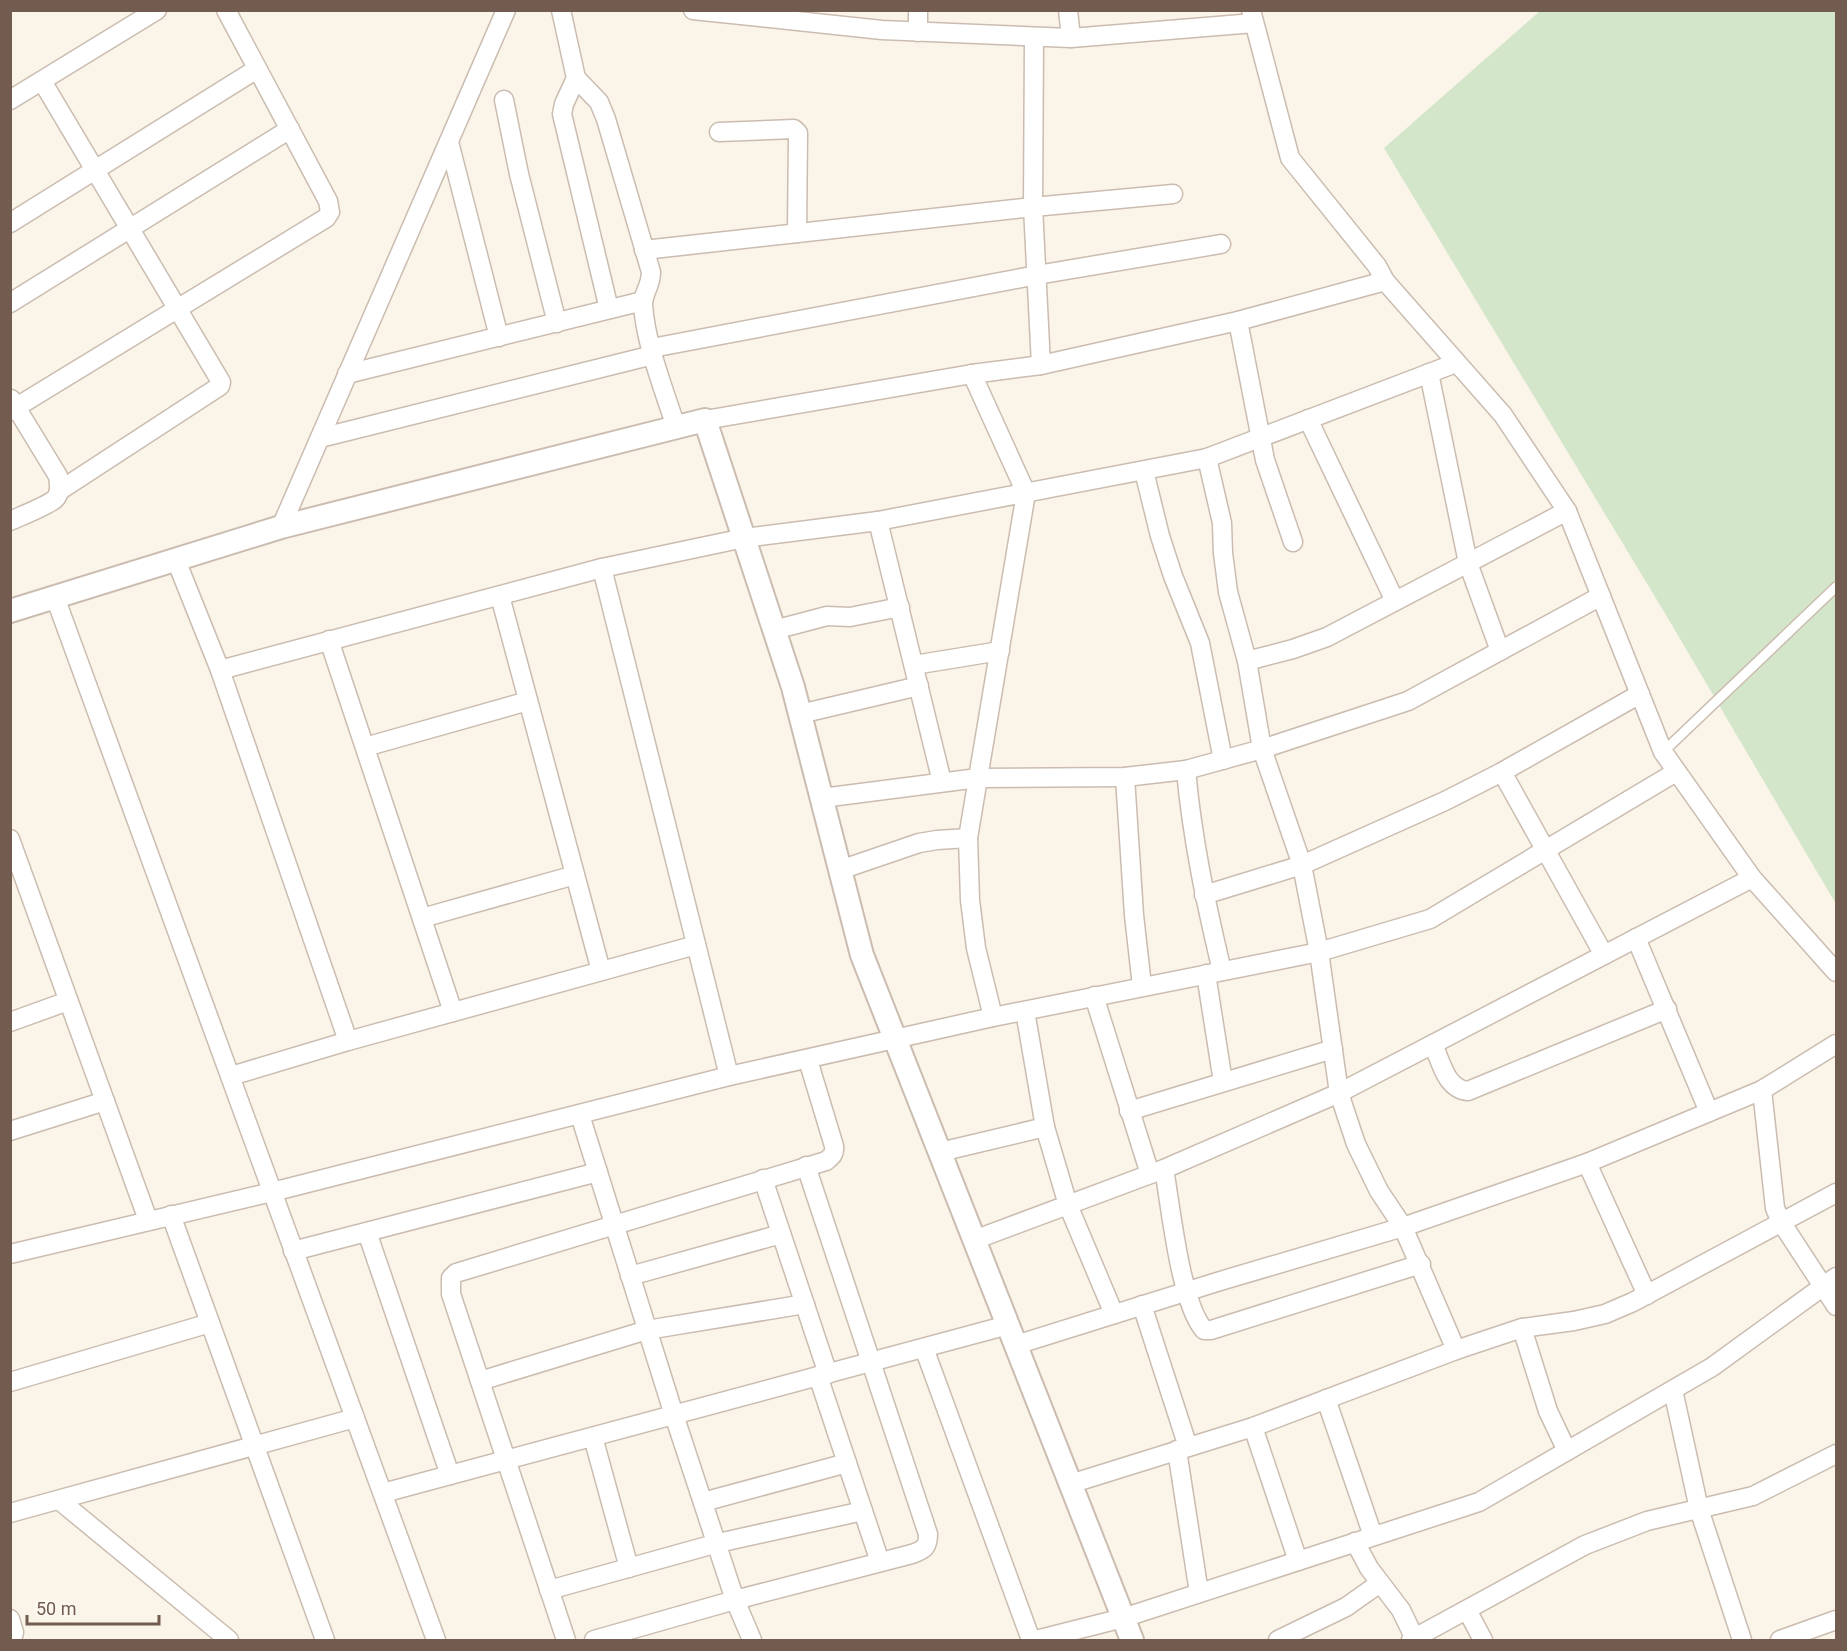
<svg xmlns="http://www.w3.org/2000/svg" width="1847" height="1651" font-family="Roboto,sans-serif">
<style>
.green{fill:#d4e6c9}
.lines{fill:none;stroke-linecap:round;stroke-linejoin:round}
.service-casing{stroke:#cbbcb0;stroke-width:12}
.minor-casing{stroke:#cbbcb0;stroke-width:21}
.tertiary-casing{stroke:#cbbcb0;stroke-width:26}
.service{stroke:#fff;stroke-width:9}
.minor{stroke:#fff;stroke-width:18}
.tertiary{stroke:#fff;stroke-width:22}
</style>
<rect width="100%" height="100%" fill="#faf4e9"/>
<polygon class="green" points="1540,11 1836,11 1836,904 1666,615 1384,148"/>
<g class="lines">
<defs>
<polyline id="service" points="1663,752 1836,587"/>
<g id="minor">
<path d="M561,10l15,68 23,24 7,17 45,153c0,14 -8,21 -8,32 2,38 21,86 33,123"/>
<polyline points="693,10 882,30 1071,38 1254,23"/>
<polyline points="918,10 918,32"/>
<polyline points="1068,10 1071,38"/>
<polyline points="1251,10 1290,158 1377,266 1385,281 1503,415 1567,511 1663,752 1752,878 1836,972"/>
<polyline points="576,78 564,104 562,114 609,309"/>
<polyline points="42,81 221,382 220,386 59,491"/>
<polyline points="10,100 157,10"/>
<polyline points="504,100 519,174 557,323"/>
<polyline points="719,132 794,129 798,133 797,233"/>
<polyline points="449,142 499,337"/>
<polyline points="10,223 257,69"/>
<polyline points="644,250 1033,207 1173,194"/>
<polyline points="10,303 290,129"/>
<polyline points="1238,321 1265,460 1293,542"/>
<polyline points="652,348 1037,275 1221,244"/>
<polyline points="1041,365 1238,321 1385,281"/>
<polyline points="1429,373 1468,563 1500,651"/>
<polyline points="347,374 643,301"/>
<polyline points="10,411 326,218 330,212 328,201 226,10"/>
<polyline points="1308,419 1395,601"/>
<polyline points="705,420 972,374"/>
<polyline points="320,438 653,355"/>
<polyline points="1144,471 1160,536 1173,576 1200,643 1223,760"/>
<path d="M10,521c11,-5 37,-15 45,-22 6,-6 4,-16 3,-23l-47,-77"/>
<polyline points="878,521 942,782"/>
<polyline points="281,527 506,10"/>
<polyline points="176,560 220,670 602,568 744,538 878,521 1207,458 1456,363"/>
<polyline points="602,568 729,1076"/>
<polyline points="500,596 601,971"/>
<polyline points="55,597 436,1640"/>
<polyline points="774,630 827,616 850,617 900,607"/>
<polyline points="329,640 453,1012"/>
<polyline points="1247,661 1293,649 1327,637 1567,511"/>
<polyline points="914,665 1000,651"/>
<polyline points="220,670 348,1041 231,1076"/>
<polyline points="800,714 919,686"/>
<polyline points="365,747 528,701"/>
<path d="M1186,770c6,68 20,134 36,201"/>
<polyline points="1502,772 1604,955"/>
<polyline points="1125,777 1134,915 1142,986"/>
<polyline points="822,798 978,778 1026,493 972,374 1041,365 1033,207 1034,37"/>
<polyline points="10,839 148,1220"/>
<polyline points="840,870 919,843 937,840 968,838"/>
<polyline points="1204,895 1302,865 1445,801 1502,772 1640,694"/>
<polyline points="422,918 575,875"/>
<polyline points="1636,938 1709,1112"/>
<polyline points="1206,974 1223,1082"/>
<polyline points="1094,996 1150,1174"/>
<polyline points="1025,1011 1045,1127 1068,1205 1114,1314"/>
<polyline points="993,1017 976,948 970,900 968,838 978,778 1125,777 1186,770 1262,749 1408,701 1601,596"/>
<polyline points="10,1022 68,1001"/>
<polyline points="348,1041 696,945"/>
<path d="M1433,1044c8,18 13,45 35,47l199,-82"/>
<polyline points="1762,1090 1775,1208 1781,1222 1836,1306"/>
<polyline points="1129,1111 1333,1049"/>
<polyline points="580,1115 674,1415 735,1600 752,1640"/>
<polyline points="10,1131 105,1101"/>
<polyline points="940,1152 1045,1127"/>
<polyline points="1587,1163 1647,1295"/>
<path d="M1164,1169c7,39 16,133 40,161h7l210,-66"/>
<polyline points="763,1179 828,1374"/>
<polyline points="171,1215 325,1640"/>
<polyline points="367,1232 450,1475"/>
<polyline points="974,1240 1164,1169 1339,1093 1319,952 1302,865 1262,749 1247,661 1228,592 1223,553 1222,523 1207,458"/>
<polyline points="293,1251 598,1172"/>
<polyline points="10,1254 272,1192 729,1076 993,1017 1319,952 1430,919 1676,772"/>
<polyline points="630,1276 781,1234"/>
<polyline points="1142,1305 1188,1447"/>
<polyline points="1522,1328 1548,1411 1567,1451"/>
<polyline points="1016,1345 1217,1282 1403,1227 1587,1163 1762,1090 1836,1044"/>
<polyline points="924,1348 1031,1640"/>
<polyline points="1456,1350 1403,1227 1379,1191 1356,1144 1339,1093 1752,878"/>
<polyline points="818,1376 880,1562"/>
<polyline points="480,1381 647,1330 805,1304"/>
<polyline points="10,1382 210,1323"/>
<polyline points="1673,1390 1699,1509 1742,1640"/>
<polyline points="1326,1399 1373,1536"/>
<polyline points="1253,1427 1298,1561"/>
<polyline points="593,1437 629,1568"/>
<polyline points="1177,1450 1199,1593"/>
<polyline points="1070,1484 1253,1427 1456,1350 1522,1328 1574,1321 1605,1314 1633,1302 1836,1193"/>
<polyline points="383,1493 1008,1325"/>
<polyline points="59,1500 229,1640"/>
<polyline points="703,1502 847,1463"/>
<polyline points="10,1513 355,1418"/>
<polyline points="1355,1542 1369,1568 1401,1610 1415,1639"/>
<polyline points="549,1590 718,1543 863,1511"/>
<polyline points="1467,1610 1483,1640"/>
<polyline points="10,1619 14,1632 12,1640"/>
<path d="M566,1640l-115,-346v-16l5,-5 370,-112c6,-5 9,-7 8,-15l-26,-86"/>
<path d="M594,1640l141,-40 177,-46c12,-4 16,-7 16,-20l-122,-368"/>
<polyline points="1036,1640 1123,1618 1479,1502 1712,1367 1836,1277"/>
<polyline points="1278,1640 1346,1607 1380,1583"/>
<polyline points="1411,1640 1585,1545 1647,1521 1753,1496 1836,1454"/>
<polyline points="1780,1640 1836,1620"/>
</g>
<polyline id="tertiary" points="10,611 281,527 705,420 793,687 862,955 1132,1640"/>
</defs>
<use href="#service" class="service-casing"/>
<use href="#minor" class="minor-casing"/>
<use href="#tertiary" class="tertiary-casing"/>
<use href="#service" class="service"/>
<use href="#minor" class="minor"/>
<use href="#tertiary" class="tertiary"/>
</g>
<rect width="1847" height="1651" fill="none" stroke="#715c4f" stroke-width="24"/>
<path d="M27 1615v9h132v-9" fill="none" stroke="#715c4f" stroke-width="3"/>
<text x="36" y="1615" font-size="18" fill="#715c4f" stroke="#fdf8ef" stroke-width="4.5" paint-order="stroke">50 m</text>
</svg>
